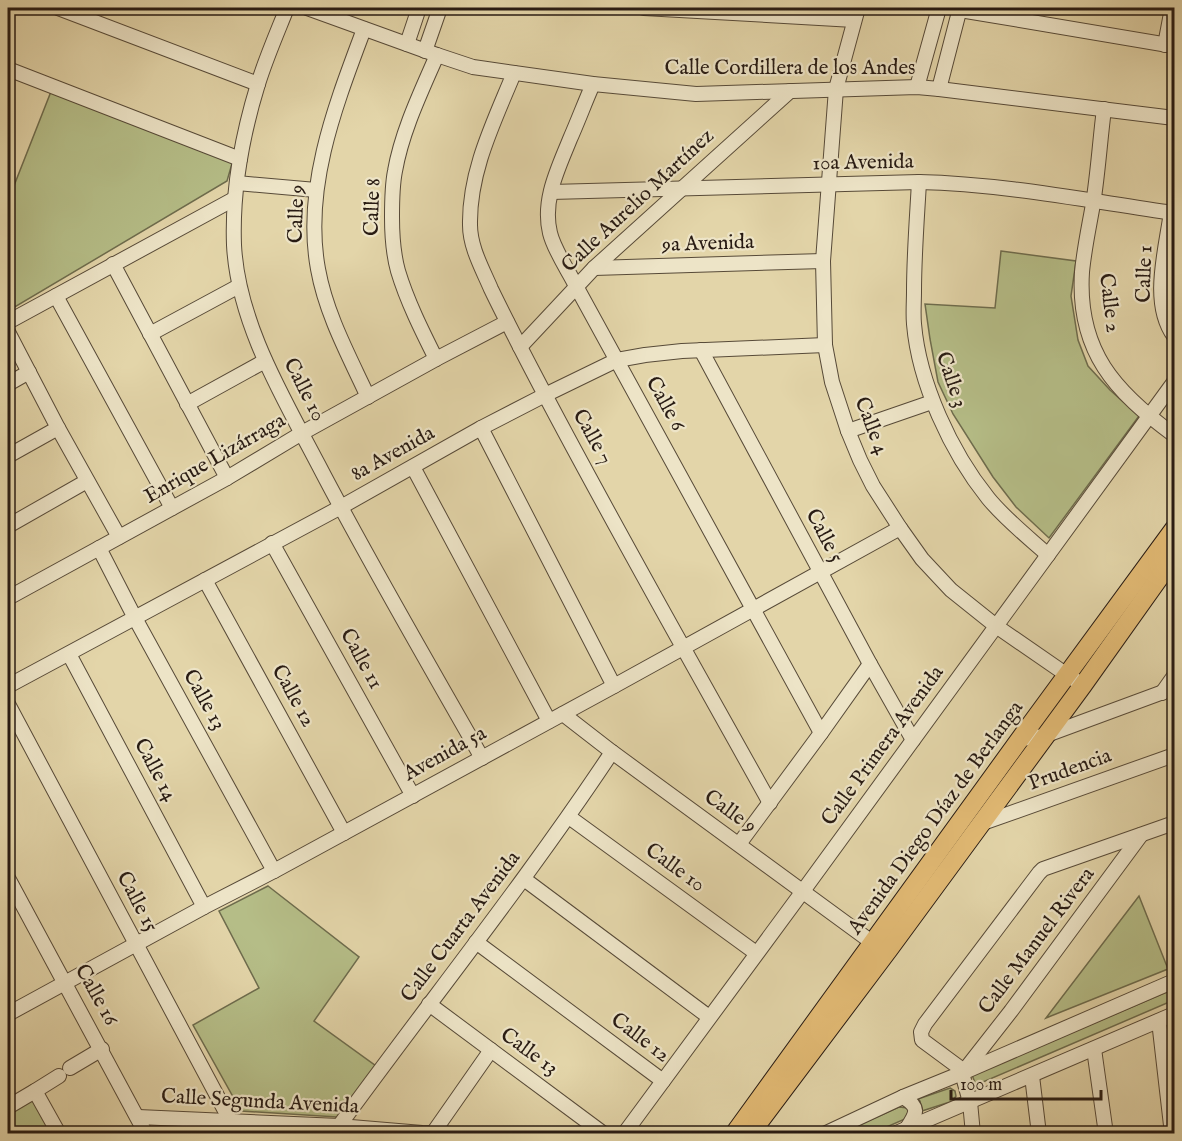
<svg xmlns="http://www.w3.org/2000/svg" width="1182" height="1141" font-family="'IM FELL English',serif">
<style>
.green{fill:#b5bd87;stroke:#6e6c4d;stroke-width:1.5}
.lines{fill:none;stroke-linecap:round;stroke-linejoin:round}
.minor-casing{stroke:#574a38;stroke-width:16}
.major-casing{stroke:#281b13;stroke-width:20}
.minor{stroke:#ede4c7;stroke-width:14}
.major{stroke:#e2ba74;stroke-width:18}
.labels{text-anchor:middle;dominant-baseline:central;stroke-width:4.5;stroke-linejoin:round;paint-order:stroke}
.street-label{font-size:21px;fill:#281b13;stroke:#ede4c7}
</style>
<rect width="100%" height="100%" fill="#e3d5a9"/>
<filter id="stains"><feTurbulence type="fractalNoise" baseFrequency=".00333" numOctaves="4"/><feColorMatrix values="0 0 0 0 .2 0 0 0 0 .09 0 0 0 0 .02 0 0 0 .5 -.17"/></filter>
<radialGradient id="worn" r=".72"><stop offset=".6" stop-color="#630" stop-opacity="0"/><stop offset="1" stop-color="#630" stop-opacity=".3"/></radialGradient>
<g class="green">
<polygon points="52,89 233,160 227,181 8,311 8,201"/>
<polygon points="1001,251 1076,261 1071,296 1078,340 1088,366 1110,390 1139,416 1049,538 1016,507 993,477 953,414 938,382 930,339 925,304 995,308"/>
<polygon points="268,886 359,957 314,1021 376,1066 337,1117 241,1111 193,1025 259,988 219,911"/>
<polygon points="1139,896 1168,969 1046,1018"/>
<polygon points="1174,989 1174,1000 976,1085 972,1075"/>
<polygon points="950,1088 955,1091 956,1096 953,1101 922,1111 920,1101 918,1099"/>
<polygon points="33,1099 52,1133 8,1133 8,1113"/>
<polygon points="899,1107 908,1108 909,1110 905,1119 873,1133 839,1134"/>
</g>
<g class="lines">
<defs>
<g id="minor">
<polyline points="58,8 258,84"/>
<path d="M287,8c-10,25 -21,50 -29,76 -16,52 -26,107 -24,161 4,78 49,152 84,219 52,100 109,197 164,294"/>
<polyline points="307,8 437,55 473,67 593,84 696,94 917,87 939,89 1174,118"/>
<polyline points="644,8 854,20"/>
<polyline points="858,8 836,89 823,261 825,345 832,382 848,431 860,460 873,486 900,528 922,559 936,574 951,590 996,626 1067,675 1083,685"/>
<polyline points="960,10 1174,46"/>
<path d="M364,29c-28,75 -61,158 -46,240 8,45 31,87 50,128"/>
<polyline points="407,44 419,8"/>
<polyline points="1165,45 1172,8"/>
<polyline points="425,51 440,8"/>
<polyline points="8,69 240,159"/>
<path d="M514,73c-20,49 -45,98 -44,152 0,22 12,43 21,64 13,27 27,54 41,81 76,146 158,289 238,433"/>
<path d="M593,84c-8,18 -15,37 -23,55 -12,30 -28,61 -20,94 4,17 18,37 26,53l245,447"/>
<polyline points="917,87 939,8"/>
<polyline points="939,89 960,8"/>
<path d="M1104,109c-4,31 -6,64 -11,95 -4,23 -9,46 -11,68 -5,79 33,120 92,163"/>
<path d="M919,182c-2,36 -5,73 -5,110 0,10 -1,21 0,32 5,59 37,128 74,174 17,21 40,39 60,57"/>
<polyline points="237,183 316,190"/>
<path d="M551,192l368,-10c86,2 170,19 255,31"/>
<path d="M1171,212c-5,38 -21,91 3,124"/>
<polyline points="113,264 227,478"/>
<polyline points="594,268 823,261"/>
<polyline points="56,296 172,508"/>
<polyline points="8,322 234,199"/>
<polyline points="8,332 58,428 119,537"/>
<polyline points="150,334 239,286"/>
<polyline points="520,347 594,268 790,91"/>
<polyline points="701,350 870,664 913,740"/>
<path d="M436,359c-14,-28 -29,-58 -38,-88 -5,-18 -6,-36 -6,-54 0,-16 0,-31 3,-46 7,-40 26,-79 42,-116"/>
<polyline points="8,384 29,372"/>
<polyline points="187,404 265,361"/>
<polyline points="481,428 614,686"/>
<polyline points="848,431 932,402"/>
<polyline points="8,456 58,428"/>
<polyline points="413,467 549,721"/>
<polyline points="8,526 87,481"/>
<polyline points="272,543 413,796"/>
<polyline points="99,548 135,618 274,871"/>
<polyline points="205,580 344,833"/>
<polyline points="8,598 227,478 302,433 436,359 507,322"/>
<polyline points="69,654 204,907"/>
<polyline points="8,686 341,507 481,428 545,395 617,360 645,355 682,351 825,345"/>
<polyline points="1162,693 1174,676"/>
<polyline points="8,704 230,1120"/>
<polyline points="563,714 612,752 873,943"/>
<polyline points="1021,739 1044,736 1174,688"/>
<polyline points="569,817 756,953"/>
<polyline points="980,824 1174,755"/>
<polyline points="739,844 821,733 870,664"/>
<polyline points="8,878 146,1134"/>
<polyline points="524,879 709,1017"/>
<polyline points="476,942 663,1081"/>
<polyline points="429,1004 604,1134"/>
<polyline points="8,1014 204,907 274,871 614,686 900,528"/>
<polyline points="1159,1021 1172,1134"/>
<polyline points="1094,1049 1106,1134"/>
<polyline points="70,1068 102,1049"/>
<polyline points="964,1071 1011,1011 1141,835"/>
<polyline points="1032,1076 1039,1134"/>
<polyline points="35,1091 59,1134"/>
<path d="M903,1097c17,10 14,16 4,31"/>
<polyline points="8,1107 35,1091 59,1076"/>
<polyline points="138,1117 339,1126 422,1133 452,1134"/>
<path d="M339,1126c91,-125 188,-246 273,-374"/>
<polyline points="433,1133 491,1050"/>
<polyline points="624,1134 803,891 1174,382"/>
<polyline points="824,1134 903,1097 962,1073 1174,981"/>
<polyline points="894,1134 1174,1014"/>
<polyline points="973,1134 970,1102 962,1073 964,1071 922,1040 921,1032 925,1024 1039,873 1043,869 1174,823"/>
</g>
<g id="major">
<polyline points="734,1134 1028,728 1174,529"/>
<polyline points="750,1134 889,949 1083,685 1174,557"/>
</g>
</defs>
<use href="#minor" class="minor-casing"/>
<use href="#major" class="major-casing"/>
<use href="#minor" class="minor"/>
<use href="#major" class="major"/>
</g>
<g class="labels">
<g class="street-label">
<text x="790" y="68">Calle Cordillera de los Andes</text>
<text transform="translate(863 163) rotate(-1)">10a Avenida</text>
<text transform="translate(638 201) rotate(-43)">Calle Aurelio Martínez</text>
<text transform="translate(373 207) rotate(-88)">Calle 8</text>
<text transform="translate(297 214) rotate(-88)">Calle 9</text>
<text transform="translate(708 244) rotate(-2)">9a Avenida</text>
<text transform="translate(1145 274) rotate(-88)">Calle 1</text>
<text transform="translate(1109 303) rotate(83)">Calle 2</text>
<text transform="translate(951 380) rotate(71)">Calle 3</text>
<text transform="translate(304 390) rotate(63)">Calle 10</text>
<text transform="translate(665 404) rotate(61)">Calle 6</text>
<text transform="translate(871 426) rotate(69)">Calle 4</text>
<text transform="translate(592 437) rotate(61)">Calle 7</text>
<text transform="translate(393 454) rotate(-29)">8a Avenida</text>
<text transform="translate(215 459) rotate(-30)">Enrique Lizárraga</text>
<text transform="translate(824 536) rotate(62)">Calle 5</text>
<text transform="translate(361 659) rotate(61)">Calle 11</text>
<text transform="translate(293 696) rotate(61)">Calle 12</text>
<text transform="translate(204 700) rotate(61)">Calle 13</text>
<text transform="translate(883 746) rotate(-54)">Calle Primera Avenida</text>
<text transform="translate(445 754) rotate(-29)">Avenida 5a</text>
<text transform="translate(155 770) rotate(62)">Calle 14</text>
<text transform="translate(1070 770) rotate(-20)">Prudencia</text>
<text transform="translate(730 812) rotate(36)">Calle 9</text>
<text transform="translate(936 818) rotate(-54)">Avenida Diego Díaz de Berlanga</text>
<text transform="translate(675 868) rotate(36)">Calle 10</text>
<text transform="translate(137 902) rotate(62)">Calle 15</text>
<text transform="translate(461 927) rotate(-53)">Calle Cuarta Avenida</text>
<text transform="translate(1037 941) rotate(-53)">Calle Manuel Rivera</text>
<text transform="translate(96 995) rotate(61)">Calle 16</text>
<text transform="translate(640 1038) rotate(37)">Calle 12</text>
<text transform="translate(529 1052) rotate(36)">Calle 13</text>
<text transform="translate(260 1102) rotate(3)">Calle Segunda Avenida</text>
</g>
</g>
<rect width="1182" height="1141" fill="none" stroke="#e3d5a9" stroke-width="30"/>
<rect x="9" y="9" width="1164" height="1123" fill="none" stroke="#281b13" stroke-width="3"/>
<rect x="15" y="15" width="1152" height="1111" fill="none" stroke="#281b13" stroke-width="1.5"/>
<path d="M951 1090v9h150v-9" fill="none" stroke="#281b13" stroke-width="3"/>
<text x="960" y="1090" font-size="18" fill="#281b13" stroke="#ede4c7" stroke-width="4.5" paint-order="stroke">100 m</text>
<rect width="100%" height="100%" filter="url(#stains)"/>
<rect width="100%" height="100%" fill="url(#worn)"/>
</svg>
